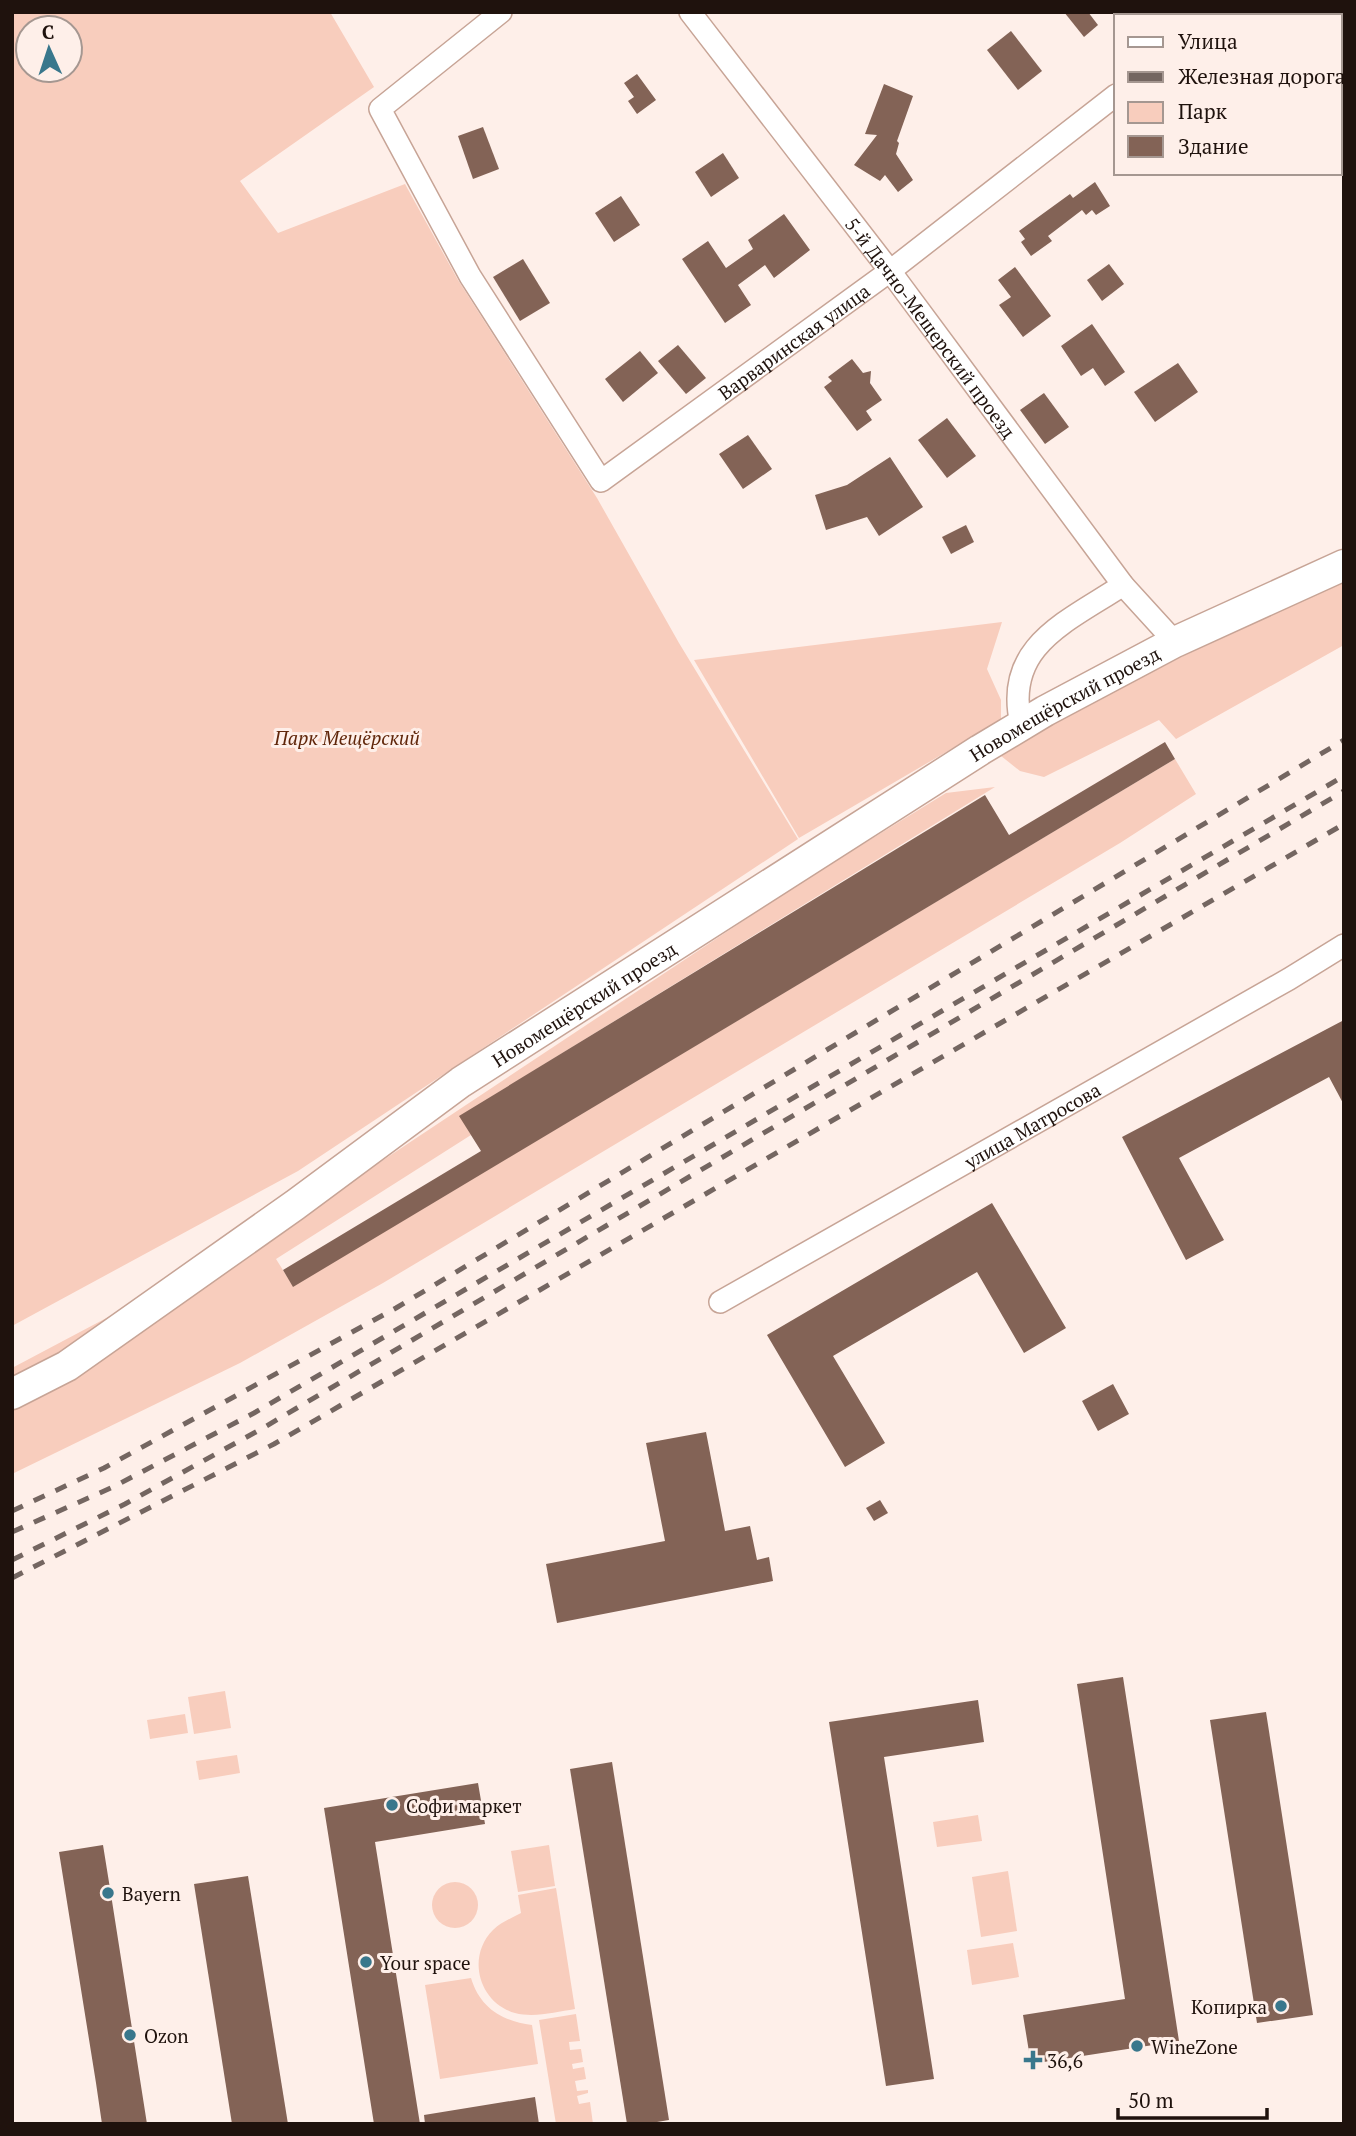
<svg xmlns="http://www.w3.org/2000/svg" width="1356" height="2136" font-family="'PT Serif',serif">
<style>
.green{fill:#f8cdbd;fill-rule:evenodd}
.building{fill:#836356}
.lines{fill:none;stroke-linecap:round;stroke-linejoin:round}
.street-casing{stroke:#c7a496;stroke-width:24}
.secondary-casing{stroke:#c7a496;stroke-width:33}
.street{stroke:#fff;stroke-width:21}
.secondary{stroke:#fff;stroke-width:30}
.rail{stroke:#746661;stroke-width:5;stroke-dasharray:12 12;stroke-linecap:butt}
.poi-dot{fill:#39778c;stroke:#feefe9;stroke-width:2.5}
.labels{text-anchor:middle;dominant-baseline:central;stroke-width:6;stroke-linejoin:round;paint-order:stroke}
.street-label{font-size:19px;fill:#1f120d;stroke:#feefe9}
.park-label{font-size:19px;font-style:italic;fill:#60260a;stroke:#feefe9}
.poi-label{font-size:19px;fill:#1f120d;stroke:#feefe9;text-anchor:start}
</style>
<rect width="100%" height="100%" fill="#feefe9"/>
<g class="green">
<path d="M12,12h318l44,75 -134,94 38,52 127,-49 53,96 139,218 82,145 119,196 -500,332 -286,155zM28,28h42v42h-42z"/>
<polygon points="1344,583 1344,645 1176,739 1159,720 1044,777 1020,771 996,752 1304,594"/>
<polygon points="1002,622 987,669 1001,700 1001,720 799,838 694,660"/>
<polygon points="1175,759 1196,794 1120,843 383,1283 240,1363 12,1474 12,1368 299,1216 803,881 946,793 995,787 460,1116 471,1135 276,1259 293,1286"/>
<polygon points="225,1691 231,1728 194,1734 188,1697"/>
<polygon points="185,1714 188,1733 150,1739 147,1720"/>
<polygon points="237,1755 240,1773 199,1780 196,1761"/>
<polygon points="978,1815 982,1841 937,1847 933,1822"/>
<polygon points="549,1845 555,1886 518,1892 511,1851"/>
<polygon points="1008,1871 1017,1931 981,1937 972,1877"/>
<circle cx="455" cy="1905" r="23"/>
<path d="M556,1888l19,121c-19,3 -41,9 -60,4 -36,-10 -49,-56 -22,-83 8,-8 19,-12 28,-17l-3,-18z"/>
<polygon points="1013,1943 1019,1977 972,1985 967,1950"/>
<path d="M471,1978c9,30 31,43 61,47l6,39 -98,15 -15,-94z"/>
<polygon points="576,2014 580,2041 569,2042 570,2050 581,2049 583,2062 572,2064 573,2069 584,2067 586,2079 575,2081 577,2091 588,2090 588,2093 577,2096 579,2104 590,2102 593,2124 556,2124 539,2020"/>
</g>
<g class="building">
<polygon points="1064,12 1088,12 1098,25 1084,37"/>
<polygon points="1011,31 1042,71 1018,90 987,50"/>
<polygon points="637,74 656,100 637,114 628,101 634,97 624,83"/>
<polygon points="884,84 913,96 897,141 899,143 896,154 913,180 898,192 885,175 880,181 854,165 877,135 865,134"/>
<polygon points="483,127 499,169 473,179 458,136"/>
<polygon points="723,153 739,178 711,197 695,172"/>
<polygon points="1095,182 1110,206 1096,215 1092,210 1086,215 1082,210 1048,236 1052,241 1031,256 1021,242 1025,239 1019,231 1070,194 1073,198"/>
<polygon points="621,196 640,225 614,242 595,213"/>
<polygon points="784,214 810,250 774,278 765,265 738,285 751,305 725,323 682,259 708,241 726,268 753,249 748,240"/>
<polygon points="523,259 550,303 520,321 493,277"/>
<polygon points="1109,264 1124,284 1102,301 1087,280"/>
<polygon points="1015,267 1051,316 1023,337 999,305 1011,297 998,280"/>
<polygon points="1092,324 1125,372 1105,386 1093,368 1081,376 1061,346"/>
<polygon points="678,345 706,378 686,394 658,361"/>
<polygon points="640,351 658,373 623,402 605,379"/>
<polygon points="852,359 863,373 871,371 870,383 882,400 866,411 872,420 857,431 824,387 832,381 828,377"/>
<polygon points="1178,363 1198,392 1155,422 1134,392"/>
<polygon points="1044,393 1069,427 1045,444 1020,410"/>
<polygon points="947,418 976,456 947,478 918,440"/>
<polygon points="748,435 772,469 743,489 719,454"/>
<polygon points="890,457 923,507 879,536 867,517 826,530 815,495 847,485"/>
<polygon points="966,525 974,542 951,554 942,537"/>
<polygon points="1165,742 1175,759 293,1287 283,1270 481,1151 459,1116 985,795 1009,835"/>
<polygon points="1344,1020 1344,1105 1329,1077 1179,1158 1224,1240 1186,1260 1122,1137"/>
<polygon points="992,1203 1066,1328 1024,1353 977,1272 833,1356 885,1443 845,1467 767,1335"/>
<polygon points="1113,1384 1129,1414 1098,1431 1082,1401"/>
<polygon points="706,1432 725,1531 750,1526 757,1560 769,1557 773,1581 557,1623 546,1564 665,1541 646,1443"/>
<polygon points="880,1500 888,1513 874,1521 866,1508"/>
<polygon points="1123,1677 1179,2041 1031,2064 1023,2015 1125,1999 1077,1684"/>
<polygon points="978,1700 984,1742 884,1757 934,2079 886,2086 829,1722"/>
<polygon points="1266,1712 1313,2015 1257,2023 1210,1720"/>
<polygon points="612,1762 669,2120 645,2124 627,2124 570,1769"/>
<polygon points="478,1783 485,1824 375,1842 420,2124 374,2124 324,1808"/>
<polygon points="103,1845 112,1901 147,2124 102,2124 96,2083 59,1852"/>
<polygon points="248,1876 288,2124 232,2124 194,1884"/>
<polygon points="535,2097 539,2124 425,2124 424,2115"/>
</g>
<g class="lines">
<defs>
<g id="street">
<path id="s1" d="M501,12l-121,97 90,167 131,205 289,-210 226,-176"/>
<path id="s2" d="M690,12l200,259 233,314 52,57"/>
<polyline points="1218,16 1222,12"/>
<path d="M1021,724c-18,-78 46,-102 102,-139"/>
<path id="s3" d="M720,1302l569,-323 55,-34"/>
</g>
<g id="secondary">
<path id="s4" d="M12,1394l55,-28 228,-161 166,-123 519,-332 65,-39 130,-69 169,-77"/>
</g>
</defs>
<use href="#street" class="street-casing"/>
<use href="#secondary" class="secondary-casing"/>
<use href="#street" class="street"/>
<use href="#secondary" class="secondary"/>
<g class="rail">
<polyline points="12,1511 104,1468 396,1308 1344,740"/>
<polyline points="12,1532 113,1487 254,1413 1344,776"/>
<polyline points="12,1560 125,1504 263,1428 1344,791"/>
<polyline points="12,1578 274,1444 1344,824"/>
</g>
</g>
<g class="poi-dot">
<circle cx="392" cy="1805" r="7"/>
<circle cx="108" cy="1893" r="7"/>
<circle cx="366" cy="1962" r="7"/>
<circle cx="1281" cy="2006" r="7"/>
<circle cx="130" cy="2035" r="7"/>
<circle cx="1137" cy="2046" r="7"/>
<path d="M1029.5 2049.5h7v7h7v7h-7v7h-7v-7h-7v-7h7z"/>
</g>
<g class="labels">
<g class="street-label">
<text stroke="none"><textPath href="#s2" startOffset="397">5-й Дачно-Мещерский проезд</textPath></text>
<text stroke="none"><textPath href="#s1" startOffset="826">Варваринская улица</textPath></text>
<text stroke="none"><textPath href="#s4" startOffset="1260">Новомещёрский проезд</textPath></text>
<text stroke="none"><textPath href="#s4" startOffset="693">Новомещёрский проезд</textPath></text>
<text stroke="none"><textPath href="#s3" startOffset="359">улица Матросова</textPath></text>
</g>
<g class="park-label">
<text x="347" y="737">Парк Мещёрский</text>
</g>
<g class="poi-label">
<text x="406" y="1805">Софи маркет</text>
<text x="122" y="1893">Bayern</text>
<text x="380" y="1962">Your space</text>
<text x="1267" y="2006" text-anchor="end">Копирка</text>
<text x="144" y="2035">Ozon</text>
<text x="1151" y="2046">WineZone</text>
<text x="1047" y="2060">36,6</text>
</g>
</g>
<rect width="1356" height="2136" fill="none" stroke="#1f120d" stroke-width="28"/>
<rect x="1114" y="14" width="228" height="161" fill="#feefe9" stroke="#a59791" stroke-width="2"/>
<rect x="1128" y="37" width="35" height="10" fill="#ffffff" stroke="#a59791" stroke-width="2"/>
<text x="1178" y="49" font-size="21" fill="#1f120d">Улица</text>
<rect x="1128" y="72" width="35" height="10" fill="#746661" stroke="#a59791" stroke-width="2"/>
<text x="1178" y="84" font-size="21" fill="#1f120d">Железная дорога</text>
<rect x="1128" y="102" width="35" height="21" fill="#f8cdbd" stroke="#a59791" stroke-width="2"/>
<text x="1178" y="119" font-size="21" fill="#1f120d">Парк</text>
<rect x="1128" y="136" width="35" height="21" fill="#836356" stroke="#a59791" stroke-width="2"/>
<text x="1178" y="154" font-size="21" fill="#1f120d">Здание</text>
<g transform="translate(49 49) rotate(357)"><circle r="33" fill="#feefe9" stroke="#a59791" stroke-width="2"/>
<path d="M0-5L12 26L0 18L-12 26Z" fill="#39778c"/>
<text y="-10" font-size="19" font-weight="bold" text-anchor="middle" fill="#1f120d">С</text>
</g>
<path d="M1118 2108v10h149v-10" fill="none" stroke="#1f120d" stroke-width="3.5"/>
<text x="1128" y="2108" font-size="21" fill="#1f120d" stroke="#feefe9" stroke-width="5" paint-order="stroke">50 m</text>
</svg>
